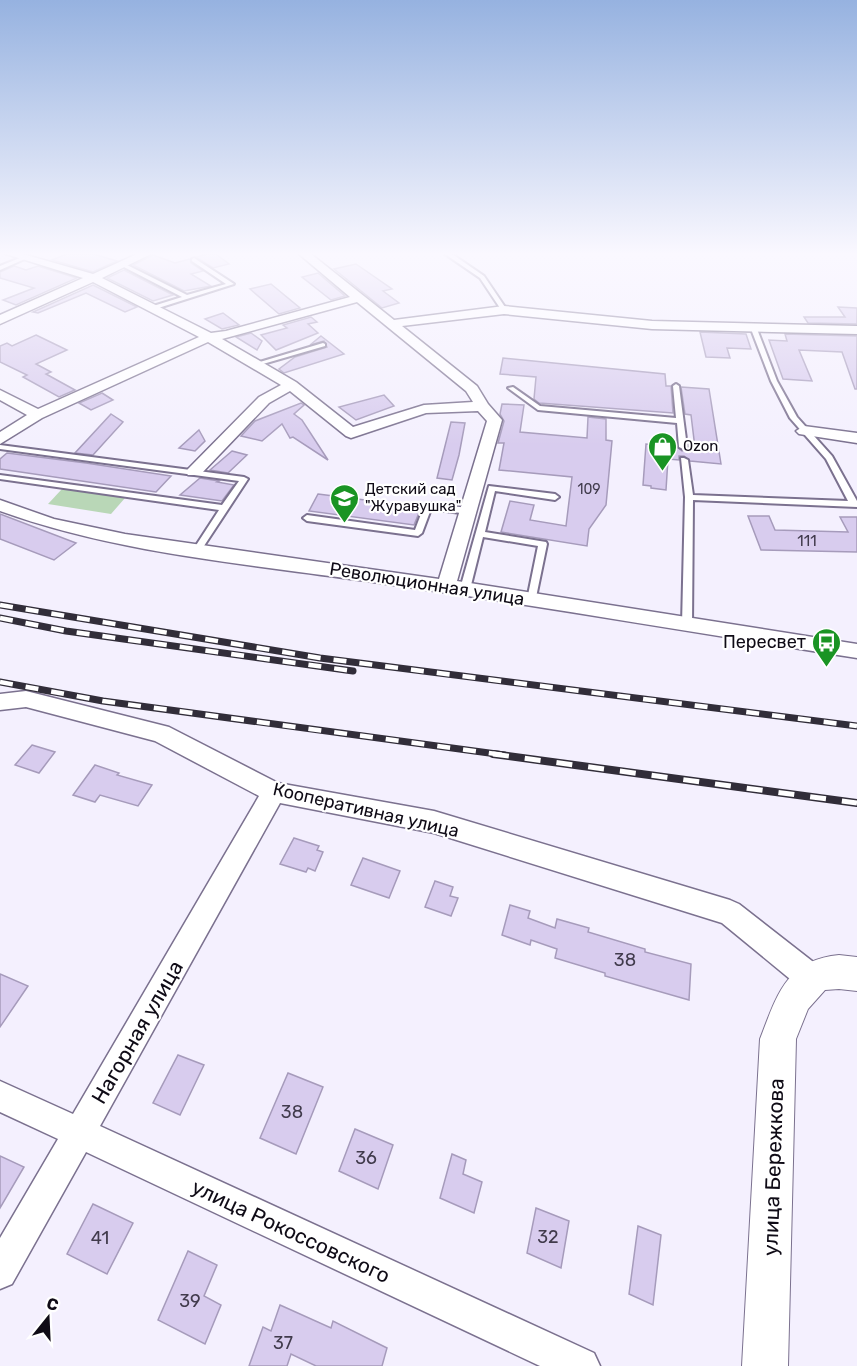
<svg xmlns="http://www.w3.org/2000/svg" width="857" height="1366" font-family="Rubik,sans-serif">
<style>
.green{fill:#b9d7b7}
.building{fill:#d8ccee;stroke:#a69bbb;stroke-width:1.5}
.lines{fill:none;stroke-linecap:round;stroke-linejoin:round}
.service-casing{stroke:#7b718f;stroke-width:4}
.minor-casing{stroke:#7b718f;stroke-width:3}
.tertiary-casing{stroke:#7b718f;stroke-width:2}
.service{fill:#fff;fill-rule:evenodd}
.minor{fill:#fff;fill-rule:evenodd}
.tertiary{fill:#fff;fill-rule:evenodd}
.rail-far1-casing{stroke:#312d39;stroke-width:7}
.rail-casing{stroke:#312d39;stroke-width:8}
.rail-far1{stroke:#fff;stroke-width:4.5;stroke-dasharray:13;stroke-linecap:butt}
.rail{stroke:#fff;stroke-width:5;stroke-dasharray:16;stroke-linecap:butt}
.labels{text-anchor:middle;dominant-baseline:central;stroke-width:4.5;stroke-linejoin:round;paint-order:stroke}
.far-number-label{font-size:14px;fill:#413b4c}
.far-poi-label{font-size:15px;fill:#0f0b16;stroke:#fff;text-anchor:start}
.number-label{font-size:15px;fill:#413b4c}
.street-label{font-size:18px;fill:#0f0b16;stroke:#fff}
.poi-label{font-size:18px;fill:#0f0b16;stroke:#fff;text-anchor:end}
.near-number-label{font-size:18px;fill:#413b4c}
.near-street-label{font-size:21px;fill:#0f0b16;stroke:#fff}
</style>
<rect width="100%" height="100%" fill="#f4f0fe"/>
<polygon class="green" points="62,489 125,498 111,514 48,504"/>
<g class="building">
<polygon points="67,254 93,254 117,261 93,272 52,260"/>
<polygon points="208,254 216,254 229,264 213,268 196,257"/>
<polygon points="153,255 175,263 190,259 191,263 203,271 191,274 211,286 184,291 133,265"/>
<polygon points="356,264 392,289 383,291 399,303 382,308 334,269"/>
<polygon points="14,266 26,270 38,266 77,278 16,305 3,300 34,288 0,278 0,272"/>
<polygon points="124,270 173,295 153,301 107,278"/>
<polygon points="318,273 345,296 331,300 302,277"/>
<polygon points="271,284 300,308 279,314 250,289"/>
<polygon points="93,285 137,307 125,312 86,293 38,313 33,312"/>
<polygon points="838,307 857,308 857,324 808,323 804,317 845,317"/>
<polygon points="223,313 239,325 222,329 205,319"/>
<polygon points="311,317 317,322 308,324 318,333 276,350 261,335 287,328 283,325"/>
<polygon points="700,332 746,334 751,349 727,348 730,358 706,357"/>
<polygon points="251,333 262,341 257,350 236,337"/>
<polygon points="785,334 857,336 857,389 855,389 842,352 799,350 812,381 783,379 769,340 787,341"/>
<polygon points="36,335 67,350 36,364 51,372 46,374 75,390 59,397 23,377 27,375 0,362 0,346 7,343 12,346"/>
<polygon points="321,336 344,354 284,373 279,369 295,357 327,347 324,341 310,345"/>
<polygon points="503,358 665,374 666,386 671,386 673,413 539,403 534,399 536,377 500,374"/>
<polygon points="681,387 709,389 721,464 690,461 684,456 679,456 679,460 668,459 666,490 651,488 651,486 643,485 646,444 677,447 682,451 695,448 691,415 685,414"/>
<polygon points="102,393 113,400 91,410 79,403"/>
<polygon points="384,395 394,406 356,420 339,407"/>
<polygon points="301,403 304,405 294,414 302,420 328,460 293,437 290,438 282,424 262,441 241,436 255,421"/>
<polygon points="502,404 524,405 520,432 587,438 588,417 606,419 606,440 612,441 606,505 589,529 587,546 501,532 510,501 534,505 530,520 566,526 572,477 499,470 504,443 498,443 504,421 500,414"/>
<polygon points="111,414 123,422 93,455 75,453"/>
<polygon points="451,422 465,423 459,455 452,480 437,478"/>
<polygon points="199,430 205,441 195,451 179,448"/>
<polygon points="232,451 247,455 228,473 210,470"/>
<polygon points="7,453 86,463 171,476 156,492 0,469 0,459"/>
<polygon points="200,478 219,481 217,482 234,485 222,501 180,495"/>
<polygon points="318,494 373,501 421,508 414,525 309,511"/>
<polygon points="0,514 76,543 54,560 0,539"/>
<polygon points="748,516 769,516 775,530 848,532 840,517 857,517 857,552 761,550"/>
<polygon points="32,745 55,752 39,773 15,765"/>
<polygon points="95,765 119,773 117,775 152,785 138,806 100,795 95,802 73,795"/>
<polygon points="294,838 319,846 317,850 323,852 315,871 308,868 306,872 280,864"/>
<polygon points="363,858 400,871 389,898 351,885"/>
<polygon points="435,881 453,887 450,896 458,898 451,916 425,907"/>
<polygon points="510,905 530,911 528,918 555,928 557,919 589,928 588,932 645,949 645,952 691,964 689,1000 605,976 605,973 555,958 557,949 531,940 530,945 502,935"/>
<polygon points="0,974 28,986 0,1027"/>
<polygon points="178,1055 204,1065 180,1115 153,1103"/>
<polygon points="288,1073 323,1087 296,1154 260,1138"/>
<polygon points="355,1129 393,1145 378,1189 339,1171"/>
<polygon points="452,1154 466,1160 463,1174 482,1182 474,1213 440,1198"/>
<polygon points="0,1156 24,1167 0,1208"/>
<polygon points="93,1204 133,1223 107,1274 67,1254"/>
<polygon points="536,1208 569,1221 561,1268 527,1253"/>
<polygon points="638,1226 661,1235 653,1305 629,1294"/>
<polygon points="188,1251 217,1265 204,1296 221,1305 205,1344 158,1320"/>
<polygon points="280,1305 331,1328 333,1321 387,1348 382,1366 316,1366 291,1354 287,1366 249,1366 263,1327 271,1331"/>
</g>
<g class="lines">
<defs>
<g id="service">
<polygon points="445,254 452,254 484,276 507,310 506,311 502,311 480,278"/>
<polygon points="22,257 27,258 0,270 0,266"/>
<polygon points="194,258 234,284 152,310 150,309 150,307 182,297 118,264 123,263 187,295 226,284 192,261 192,259"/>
<polygon points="754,327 757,329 777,381 797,417 832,456 857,501 857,507 693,500 692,625 687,629 682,625 685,497 681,458 684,458 688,460 693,495 848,501 826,459 790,418 771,381 751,329"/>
<polygon points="323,343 325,344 325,346 256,366 253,364"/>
<polygon points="676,384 679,386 687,447 683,449 679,447 677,423 538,410 508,388 513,387 540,406 676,418 673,386"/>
<polygon points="0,445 244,477 248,479 200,552 197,553 193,550 219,510 0,479 0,475 222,505 239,481 0,449"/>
<polygon points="489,486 555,494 559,497 555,500 495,491 485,532 546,542 547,544 535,602 532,603 527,600 538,546 483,537 470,589 465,592 460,589"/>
<polygon points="428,503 468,508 472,511 468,514 431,509 422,533 418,536 307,521 303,518 307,515 415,530 424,506"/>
</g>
<g id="minor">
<path d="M6,254h17l70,20 44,-20h14l-49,24 109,55 15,-2 124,-34 -51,-43h12l83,66 110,-14 148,15 205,5v8l-205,-5 -148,-15 -102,12 75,60 11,18 14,16 -45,161 400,63v14c-161,-25 -322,-53 -484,-76 -124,-18 -254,-28 -373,-71v-11l54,19 71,15 314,45 48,-158 -9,-10 -52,2 -75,25 -5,-2 -56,-45 -21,12 -69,72h-12l-2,-3 2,-3 71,-72 22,-12 -73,-43 -166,76 -42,26v-12l27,-17 -27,-15v-10l38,19 161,-72 -106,-55 -93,42v-9l83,-37zM357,302l109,89 7,11 -49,3 -71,22 -57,-45 -74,-43z"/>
<polygon points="804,426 857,433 857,443 799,434 796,431"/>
<polygon points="26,691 169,727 278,783 434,811 730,900 739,904 821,968 825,978 821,988 811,992 801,988 722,923 434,833 280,803 100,1126 594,1353 600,1366 540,1366 86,1152 12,1284 0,1289 0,1238 58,1139 0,1112 0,1081 73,1114 259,796 155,741 26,707 0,710 0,694"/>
</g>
<path id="tertiary" d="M839,955l18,2v34l-18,-2 -14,1 -17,19 -12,30 -8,327h-46l18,-327c17,-44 26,-79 79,-84z"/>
</defs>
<use href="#service" class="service-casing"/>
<use href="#minor" class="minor-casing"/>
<use href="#tertiary" class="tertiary-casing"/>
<use href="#service" class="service"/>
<use href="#minor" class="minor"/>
<use href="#tertiary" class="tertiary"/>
<defs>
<g id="rail-far1">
<polyline points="0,605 320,658 857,726"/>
<polyline points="0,618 66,631 353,671"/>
<polyline points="0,682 103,701 504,755"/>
</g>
<polyline id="rail" points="493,754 857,803"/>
</defs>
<use href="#rail-far1" class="rail-far1-casing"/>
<use href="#rail" class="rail-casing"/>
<use href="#rail-far1" class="rail-far1"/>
<use href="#rail" class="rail"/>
</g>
<linearGradient id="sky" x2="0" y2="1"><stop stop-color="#96b2e0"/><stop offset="0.57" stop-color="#faf8ff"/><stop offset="1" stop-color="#faf8ff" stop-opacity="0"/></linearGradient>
<rect width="857" height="445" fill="url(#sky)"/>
<defs>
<symbol id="shop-pin" viewBox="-11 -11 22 30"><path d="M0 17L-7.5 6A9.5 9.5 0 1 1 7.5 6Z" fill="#1a9424" stroke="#fff"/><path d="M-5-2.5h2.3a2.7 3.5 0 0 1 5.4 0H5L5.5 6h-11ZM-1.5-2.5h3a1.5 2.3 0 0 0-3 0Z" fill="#fff"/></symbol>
<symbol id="school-pin" viewBox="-11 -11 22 30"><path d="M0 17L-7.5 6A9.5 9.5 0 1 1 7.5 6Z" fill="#1a9424" stroke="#fff"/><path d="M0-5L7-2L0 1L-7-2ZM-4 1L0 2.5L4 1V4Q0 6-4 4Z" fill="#fff"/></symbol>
<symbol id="bus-pin" viewBox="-11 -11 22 30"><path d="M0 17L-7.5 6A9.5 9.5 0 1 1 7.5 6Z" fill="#1a9424" stroke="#fff"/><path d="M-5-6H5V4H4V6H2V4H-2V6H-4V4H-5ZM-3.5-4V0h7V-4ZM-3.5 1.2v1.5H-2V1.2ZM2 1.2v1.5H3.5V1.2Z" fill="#fff"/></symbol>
</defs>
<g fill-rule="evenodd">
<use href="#shop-pin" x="646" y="430" width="33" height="45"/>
<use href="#school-pin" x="328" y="482" width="33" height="45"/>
<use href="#bus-pin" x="810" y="626" width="33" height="45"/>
</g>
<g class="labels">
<g class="far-number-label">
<text x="589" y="489">109</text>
</g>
<g class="far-poi-label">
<text x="683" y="446">Ozon</text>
<text x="365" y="489">Детский сад<tspan x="365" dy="17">"Журавушка"</tspan></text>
</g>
<g class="number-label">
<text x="807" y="541">111</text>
</g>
<g class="street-label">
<text transform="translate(427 584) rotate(9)">Революционная улица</text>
<text transform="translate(366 810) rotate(13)">Кооперативная улица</text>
</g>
<g class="poi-label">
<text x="806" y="642">Пересвет</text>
</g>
<g class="near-number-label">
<text x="625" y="960">38</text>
<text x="292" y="1112">38</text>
<text x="366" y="1158">36</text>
<text x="548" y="1237">32</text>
<text x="100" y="1238">41</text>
<text x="190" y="1301">39</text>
<text x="283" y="1343">37</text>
</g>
<g class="near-street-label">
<text transform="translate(137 1032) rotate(-60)">Нагорная улица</text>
<text transform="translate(773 1167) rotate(-88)">улица Бережкова</text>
<text transform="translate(291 1231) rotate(25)">улица Рокоссовского</text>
</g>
</g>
<g transform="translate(48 1318) rotate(18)" stroke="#ffffff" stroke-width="4.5" paint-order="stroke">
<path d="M0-4.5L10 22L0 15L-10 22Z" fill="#0f0b16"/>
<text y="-9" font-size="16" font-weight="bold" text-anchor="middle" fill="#0f0b16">С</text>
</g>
</svg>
